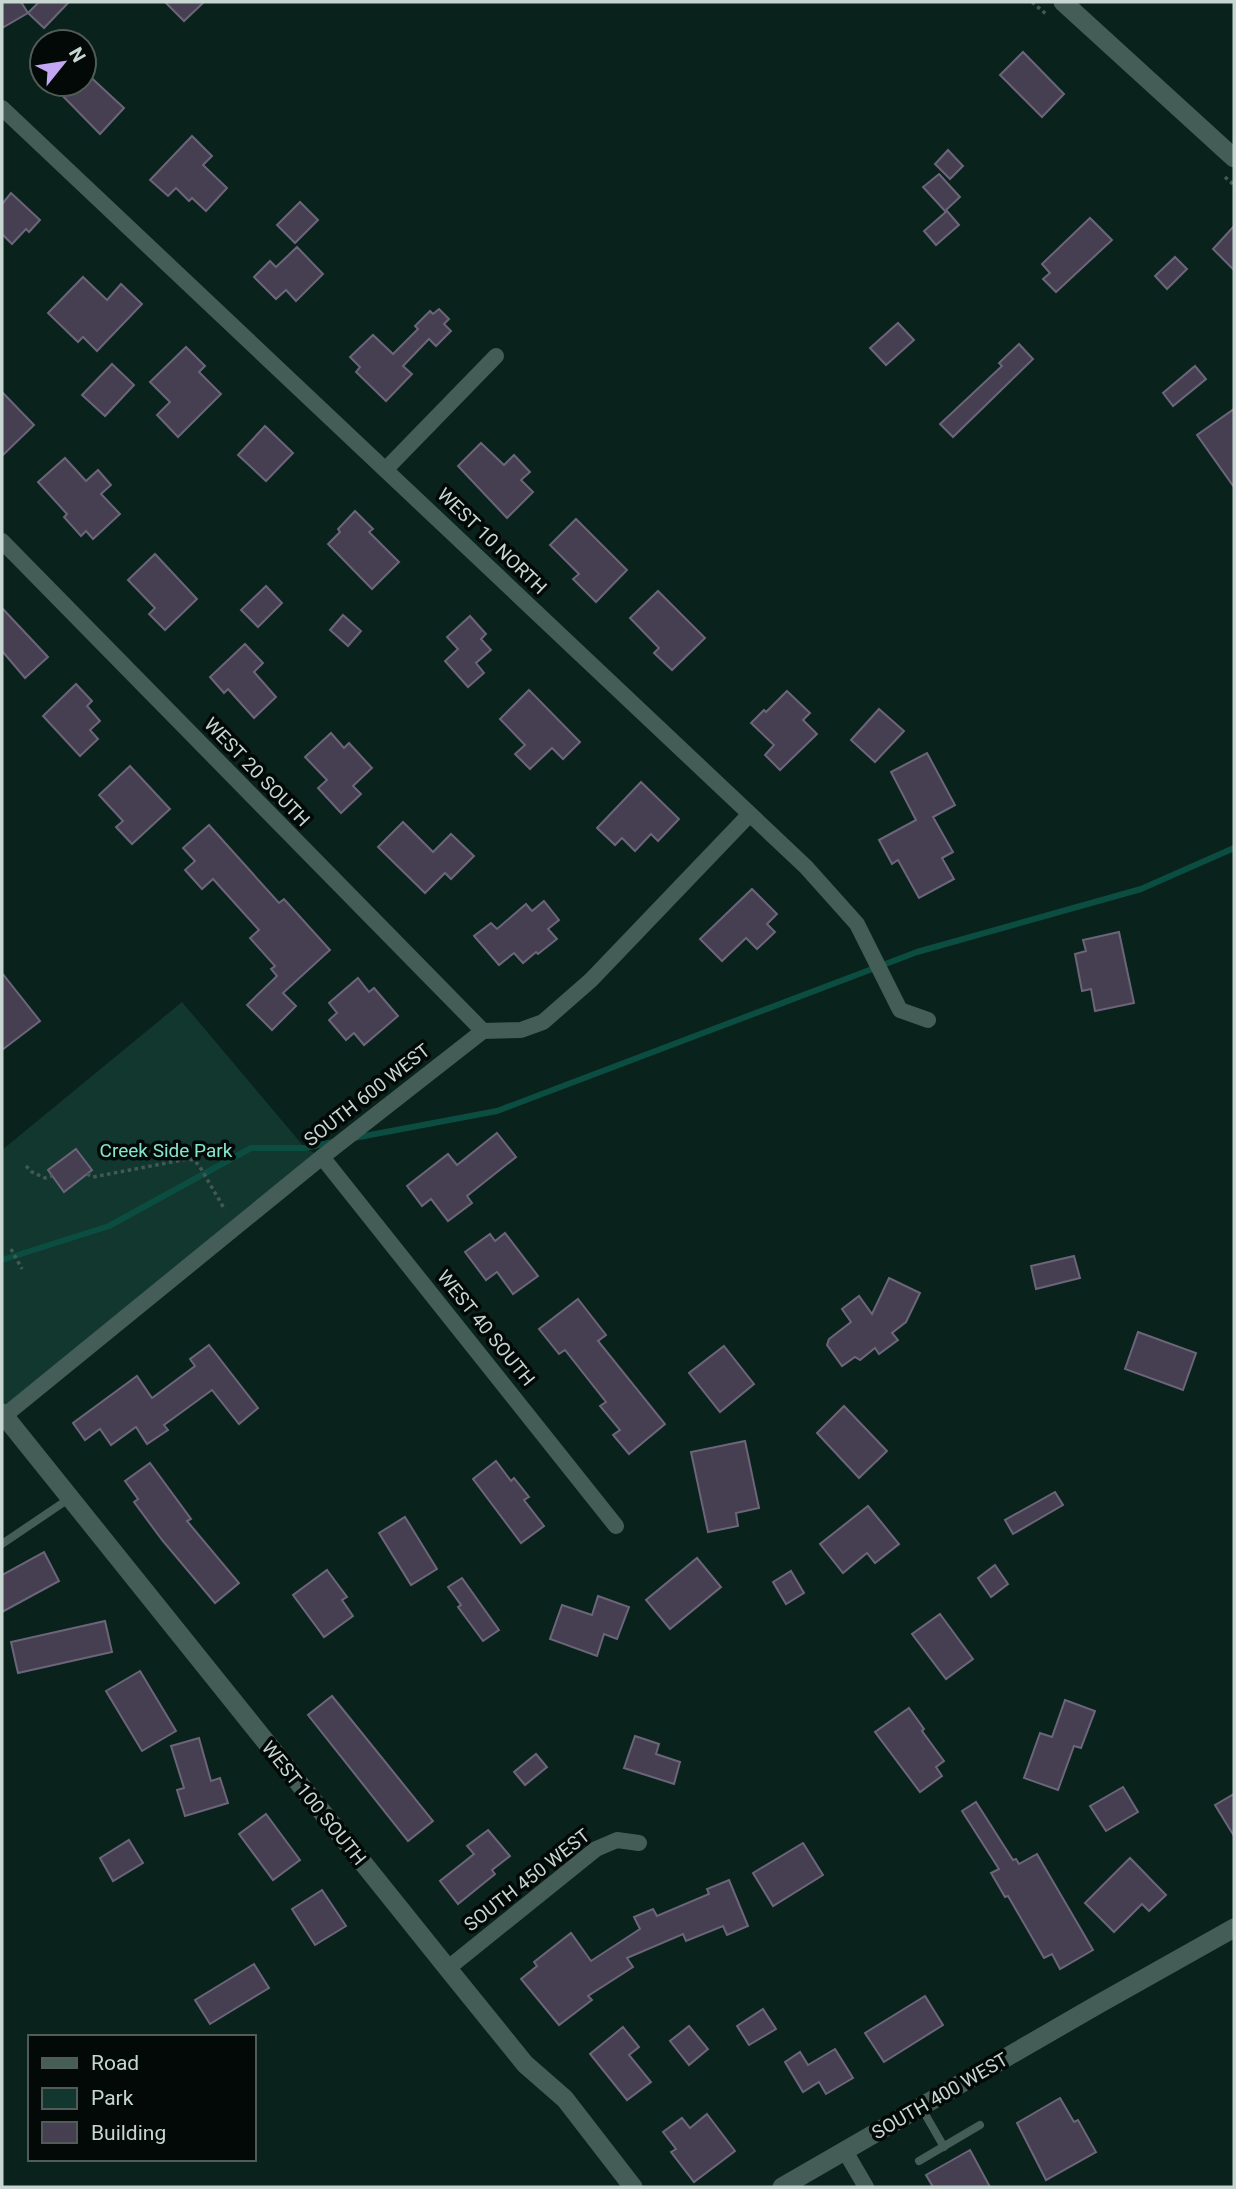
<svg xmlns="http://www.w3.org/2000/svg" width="1236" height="2189" font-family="Roboto,sans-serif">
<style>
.green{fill:#11372e}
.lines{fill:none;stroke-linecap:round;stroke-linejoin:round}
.stream{stroke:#0b4e41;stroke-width:6}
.building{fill:#463f52;stroke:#6c6579;stroke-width:2}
.path{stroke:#435953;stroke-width:3.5;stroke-dasharray:3.5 3.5;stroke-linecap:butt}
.service{stroke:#445d56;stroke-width:8}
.minor{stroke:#445d56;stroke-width:16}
.tertiary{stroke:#445d56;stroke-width:19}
.labels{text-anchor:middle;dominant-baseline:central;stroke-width:7;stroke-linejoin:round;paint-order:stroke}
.street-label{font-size:19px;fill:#c8d6d2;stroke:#020907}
.park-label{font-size:19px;fill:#87e5cc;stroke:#020907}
</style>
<rect width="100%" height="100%" fill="#09221c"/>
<polygon class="green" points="182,1002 305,1148 322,1157 2,1413 2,1150"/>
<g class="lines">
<g class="stream">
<polyline points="354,1138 497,1111 917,952 1141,889 1234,848"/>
<polyline points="2,1260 109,1226 251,1148 305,1148 333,1142"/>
</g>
</g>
<g class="building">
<polygon points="2,2 21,2 28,13 2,28"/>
<polygon points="39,2 69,2 44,28 28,13"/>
<polygon points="165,2 204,2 184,21"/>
<polygon points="1023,52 1064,94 1042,117 1000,75"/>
<polygon points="84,71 124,108 100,134 51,84 84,84"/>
<polygon points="192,136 212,156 203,165 227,188 206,211 192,198 189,201 176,188 168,196 150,180"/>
<polygon points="948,150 963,166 950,179 935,164"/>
<polygon points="939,174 960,197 945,211 923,187"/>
<polygon points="11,193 40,220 29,232 26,229 12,244 2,234 2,204"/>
<polygon points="300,202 318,220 295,243 277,225"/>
<polygon points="947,211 959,225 936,245 924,231"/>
<polygon points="1090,218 1112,240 1056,292 1043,279 1050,273 1042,264"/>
<polygon points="1234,226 1234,270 1213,249"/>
<polygon points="297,247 323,274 296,301 286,290 276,299 254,277 270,261 276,267"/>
<polygon points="1175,257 1187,269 1167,289 1155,276"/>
<polygon points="83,277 107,300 121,284 142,304 97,351 83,337 78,342 48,313"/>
<polygon points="439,309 449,319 444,324 451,331 436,346 429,339 403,366 412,374 386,401 356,372 360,367 350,357 373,335 393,354 418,329 415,326 430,311 433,314"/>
<polygon points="898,323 914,340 886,365 870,348"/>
<polygon points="1019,344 1033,359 953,437 940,424 1002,366 999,363"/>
<polygon points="186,347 205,366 199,372 221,394 178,437 157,415 170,402 150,382"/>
<polygon points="112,364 134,385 105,416 82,395"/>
<polygon points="1195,366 1206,379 1173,406 1163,393"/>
<polygon points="2,392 34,425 2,456"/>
<polygon points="1234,409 1234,487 1197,435"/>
<polygon points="265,426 293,453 266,481 238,455"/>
<polygon points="481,443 504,465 514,455 530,472 521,480 533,492 507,518 458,466"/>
<polygon points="65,458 86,481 98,470 111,485 101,494 120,514 93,539 86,531 81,536 64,517 67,514 38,482"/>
<polygon points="355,511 373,529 369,532 399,562 372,589 328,544 340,532 338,529"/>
<polygon points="576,519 627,570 596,602 573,579 579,574 550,545"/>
<polygon points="155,554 197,599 165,630 149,614 155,608 128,580"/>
<polygon points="266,586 282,603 258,627 241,610"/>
<polygon points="658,591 705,638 672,670 654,653 659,648 630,618"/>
<polygon points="2,608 48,657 25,678 2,651"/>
<polygon points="343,615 361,631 348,646 330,630"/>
<polygon points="470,616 486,634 481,639 491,650 476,663 484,673 468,687 445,661 458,649 447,637"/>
<polygon points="245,644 263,663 254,672 276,697 254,718 228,689 224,693 210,677"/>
<polygon points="76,684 92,701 87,706 100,721 90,730 98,739 80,756 43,716"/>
<polygon points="529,690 580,742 563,759 552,748 530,769 515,754 525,745 500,719"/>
<polygon points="787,691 810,713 803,720 817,734 780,770 765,755 774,745 751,723 764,710 766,712"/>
<polygon points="879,709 904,731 875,762 851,740"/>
<polygon points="331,733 344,748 349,743 372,768 353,786 361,794 341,813 318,788 327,780 305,757"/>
<polygon points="927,753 955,805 933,817 953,852 942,858 954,879 919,898 898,860 892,864 879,840 916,820 891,772"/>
<polygon points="130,766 170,809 132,844 116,827 123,821 99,795"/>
<polygon points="641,782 679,819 658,841 651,834 635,851 622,838 615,845 597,828"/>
<polygon points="403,822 433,852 451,834 474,856 451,879 445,873 425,893 378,847"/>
<polygon points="209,825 279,903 284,899 330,950 283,993 296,1006 272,1030 247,1005 277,976 271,969 275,966 250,938 259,930 213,879 202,889 185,870 195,861 183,848"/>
<polygon points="752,889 777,914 767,924 775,932 757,949 746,938 722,961 700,939"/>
<polygon points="544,901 559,920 548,929 557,939 538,954 536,952 523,963 514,953 499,965 474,936 491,923 497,929 526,904 532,911"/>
<polygon points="1119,932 1134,1003 1095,1011 1091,989 1082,991 1075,954 1086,951 1083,940"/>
<polygon points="2,973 40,1021 2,1050"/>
<polygon points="358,978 369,992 374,988 398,1016 364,1045 354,1033 346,1040 329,1020 337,1013 329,1003"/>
<polygon points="497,1133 516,1157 467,1196 472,1203 448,1221 431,1199 422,1206 407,1186 448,1154 457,1165"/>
<polygon points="76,1149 92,1170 64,1192 48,1170"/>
<polygon points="505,1233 538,1276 513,1294 497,1272 486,1280 465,1252 490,1234 495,1241"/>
<polygon points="1074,1256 1080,1278 1036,1289 1031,1266"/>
<polygon points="889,1278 920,1293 906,1322 892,1333 898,1340 879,1354 875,1348 860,1360 855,1357 842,1366 827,1345 829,1339 851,1322 842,1309 859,1296 872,1314"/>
<polygon points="578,1299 606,1335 598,1341 665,1424 629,1454 613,1435 620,1430 600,1406 606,1402 565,1350 559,1354 539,1329"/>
<polygon points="1138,1332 1196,1353 1183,1390 1125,1369"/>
<polygon points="209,1345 258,1408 239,1424 212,1390 164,1425 168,1430 147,1444 136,1427 111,1445 100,1429 85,1440 73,1423 137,1376 152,1398 195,1366 190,1359"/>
<polygon points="724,1346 754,1384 720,1412 689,1373"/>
<polygon points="844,1406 887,1451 859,1478 817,1433"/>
<polygon points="745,1441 759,1508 736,1513 738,1526 708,1532 691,1452"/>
<polygon points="496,1461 511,1481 514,1478 529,1497 524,1500 544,1526 521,1543 473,1479"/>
<polygon points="150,1463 191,1519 187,1521 239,1583 215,1603 162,1540 134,1502 138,1499 125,1481"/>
<polygon points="1055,1492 1063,1505 1013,1534 1005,1520"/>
<polygon points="868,1506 899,1544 875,1563 867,1553 843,1573 820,1544"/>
<polygon points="405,1517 437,1569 411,1585 379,1533"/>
<polygon points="44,1552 59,1581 2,1612 2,1575"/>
<polygon points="697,1558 721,1587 670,1629 646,1600"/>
<polygon points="995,1565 1008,1584 991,1597 978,1578"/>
<polygon points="327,1570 347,1597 342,1600 353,1616 324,1637 293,1595"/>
<polygon points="791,1571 804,1593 786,1604 773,1582"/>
<polygon points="462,1578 499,1630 483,1641 458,1607 461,1605 448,1587"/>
<polygon points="598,1596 629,1607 617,1639 604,1634 597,1656 550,1639 562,1605 592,1615"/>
<polygon points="940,1614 973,1659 946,1679 912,1634"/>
<polygon points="105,1621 112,1652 18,1673 11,1642"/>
<polygon points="140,1671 176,1731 142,1751 106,1691"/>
<polygon points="332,1696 433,1821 408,1841 308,1715"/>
<polygon points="1065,1700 1095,1711 1081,1748 1074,1746 1058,1790 1024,1778 1040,1733 1052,1737"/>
<polygon points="909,1708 924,1729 922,1731 944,1761 936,1767 942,1776 920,1792 875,1732"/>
<polygon points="635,1736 659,1744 656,1754 680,1762 674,1784 624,1768"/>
<polygon points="199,1738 211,1781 220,1778 228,1803 185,1816 177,1790 184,1788 171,1746"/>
<polygon points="536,1754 547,1767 525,1785 514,1772"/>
<polygon points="1123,1787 1138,1812 1106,1831 1090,1806"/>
<polygon points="1234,1794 1234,1836 1215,1805"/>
<polygon points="976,1802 1013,1860 1016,1859 1019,1864 1037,1854 1093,1950 1060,1969 1052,1954 1044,1958 1008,1896 1005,1897 991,1873 999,1869 962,1811"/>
<polygon points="266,1814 300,1860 273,1880 239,1834"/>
<polygon points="488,1830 510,1856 492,1870 495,1874 458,1904 440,1881 474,1854 467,1846"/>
<polygon points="129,1840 143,1863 113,1881 100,1858"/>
<polygon points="803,1843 823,1875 773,1906 753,1873"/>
<polygon points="1130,1858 1166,1895 1149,1911 1142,1904 1114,1932 1085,1903"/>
<polygon points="729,1880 748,1926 727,1935 723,1926 686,1941 683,1934 627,1958 633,1967 588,1996 592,2000 559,2025 521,1979 537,1966 534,1962 571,1933 591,1961 640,1929 634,1917 653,1909 657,1916 709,1894 707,1889"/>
<polygon points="322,1890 346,1926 315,1945 292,1909"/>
<polygon points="254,1964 269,1988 210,2024 195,2000"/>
<polygon points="925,1996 943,2025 884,2062 865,2033"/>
<polygon points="763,2009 776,2029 749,2045 737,2026"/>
<polygon points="689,2026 708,2049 689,2065 670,2041"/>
<polygon points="623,2027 639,2047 629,2055 651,2082 627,2100 590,2054"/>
<polygon points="835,2049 853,2078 826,2094 819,2082 803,2092 785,2062 800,2052 808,2065"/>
<polygon points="1060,2098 1074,2122 1078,2120 1096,2152 1046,2180 1017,2123"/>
<polygon points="707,2114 735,2151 694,2182 671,2152 676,2149 663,2132 682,2118 690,2128"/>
<polygon points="970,2150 990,2187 933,2187 926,2175"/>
</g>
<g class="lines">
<g class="path">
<polyline points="1032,2 1046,14"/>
<polyline points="1225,177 1234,185"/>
<polyline points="26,1166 32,1172 45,1178 52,1176"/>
<polyline points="87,1174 93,1177 188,1159 195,1161 200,1167 225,1210"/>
<polyline points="11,1249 22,1269"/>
</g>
<g class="service">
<polyline points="2,1544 70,1498"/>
<polyline points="921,2107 944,2147"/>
<polyline points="919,2161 980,2125"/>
</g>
<g class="minor">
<polyline points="2,108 806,867 857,924 900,1010 928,1020"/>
<polyline points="386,469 496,356"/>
<polyline points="2,541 483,1031"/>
<polyline points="322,1157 616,1526"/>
<polyline points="4,1416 322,1157 483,1031 521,1030 543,1022 591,980 749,815"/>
<polyline points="447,1969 596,1849 617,1840 639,1843"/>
<polyline points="845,2151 866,2187"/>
</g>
<g class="tertiary">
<polyline points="1063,2 1234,158"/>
<polyline points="2,1413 453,1975 525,2064 565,2099 633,2187"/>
<polyline points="782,2187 1097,2005 1234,1928"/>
</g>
</g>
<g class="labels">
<g class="street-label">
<text transform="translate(492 541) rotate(44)">WEST 10 NORTH</text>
<text transform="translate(257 772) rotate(46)">WEST 20 SOUTH</text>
<text transform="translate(367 1095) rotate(-38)">SOUTH 600 WEST</text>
<text transform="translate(486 1328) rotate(51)">WEST 40 SOUTH</text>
<text transform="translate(314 1803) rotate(51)">WEST 100 SOUTH</text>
<text transform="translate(527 1880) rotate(-38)">SOUTH 450 WEST</text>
<text transform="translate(940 2096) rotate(-30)">SOUTH 400 WEST</text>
</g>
<g class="park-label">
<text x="166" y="1150">Creek Side Park</text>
</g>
</g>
<rect width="1236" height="2189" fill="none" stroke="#c8d6d2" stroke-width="7"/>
<rect x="28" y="2035" width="228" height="126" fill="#020907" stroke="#515b58" stroke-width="2"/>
<rect x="42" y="2058" width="35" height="10" fill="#445d56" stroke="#515b58" stroke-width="2"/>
<text x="91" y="2070" font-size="21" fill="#c8d6d2">Road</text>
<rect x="42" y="2088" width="35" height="21" fill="#11372e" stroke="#515b58" stroke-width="2"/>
<text x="91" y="2105" font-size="21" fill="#c8d6d2">Park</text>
<rect x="42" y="2122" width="35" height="21" fill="#463f52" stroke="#515b58" stroke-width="2"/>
<text x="91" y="2140" font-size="21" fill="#c8d6d2">Building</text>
<g transform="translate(63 63) rotate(60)"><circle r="33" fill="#020907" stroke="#515b58" stroke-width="2"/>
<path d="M0-5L12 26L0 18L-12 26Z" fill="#c3a7f2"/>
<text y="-10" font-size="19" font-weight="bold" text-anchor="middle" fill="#c8d6d2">N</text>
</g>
</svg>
